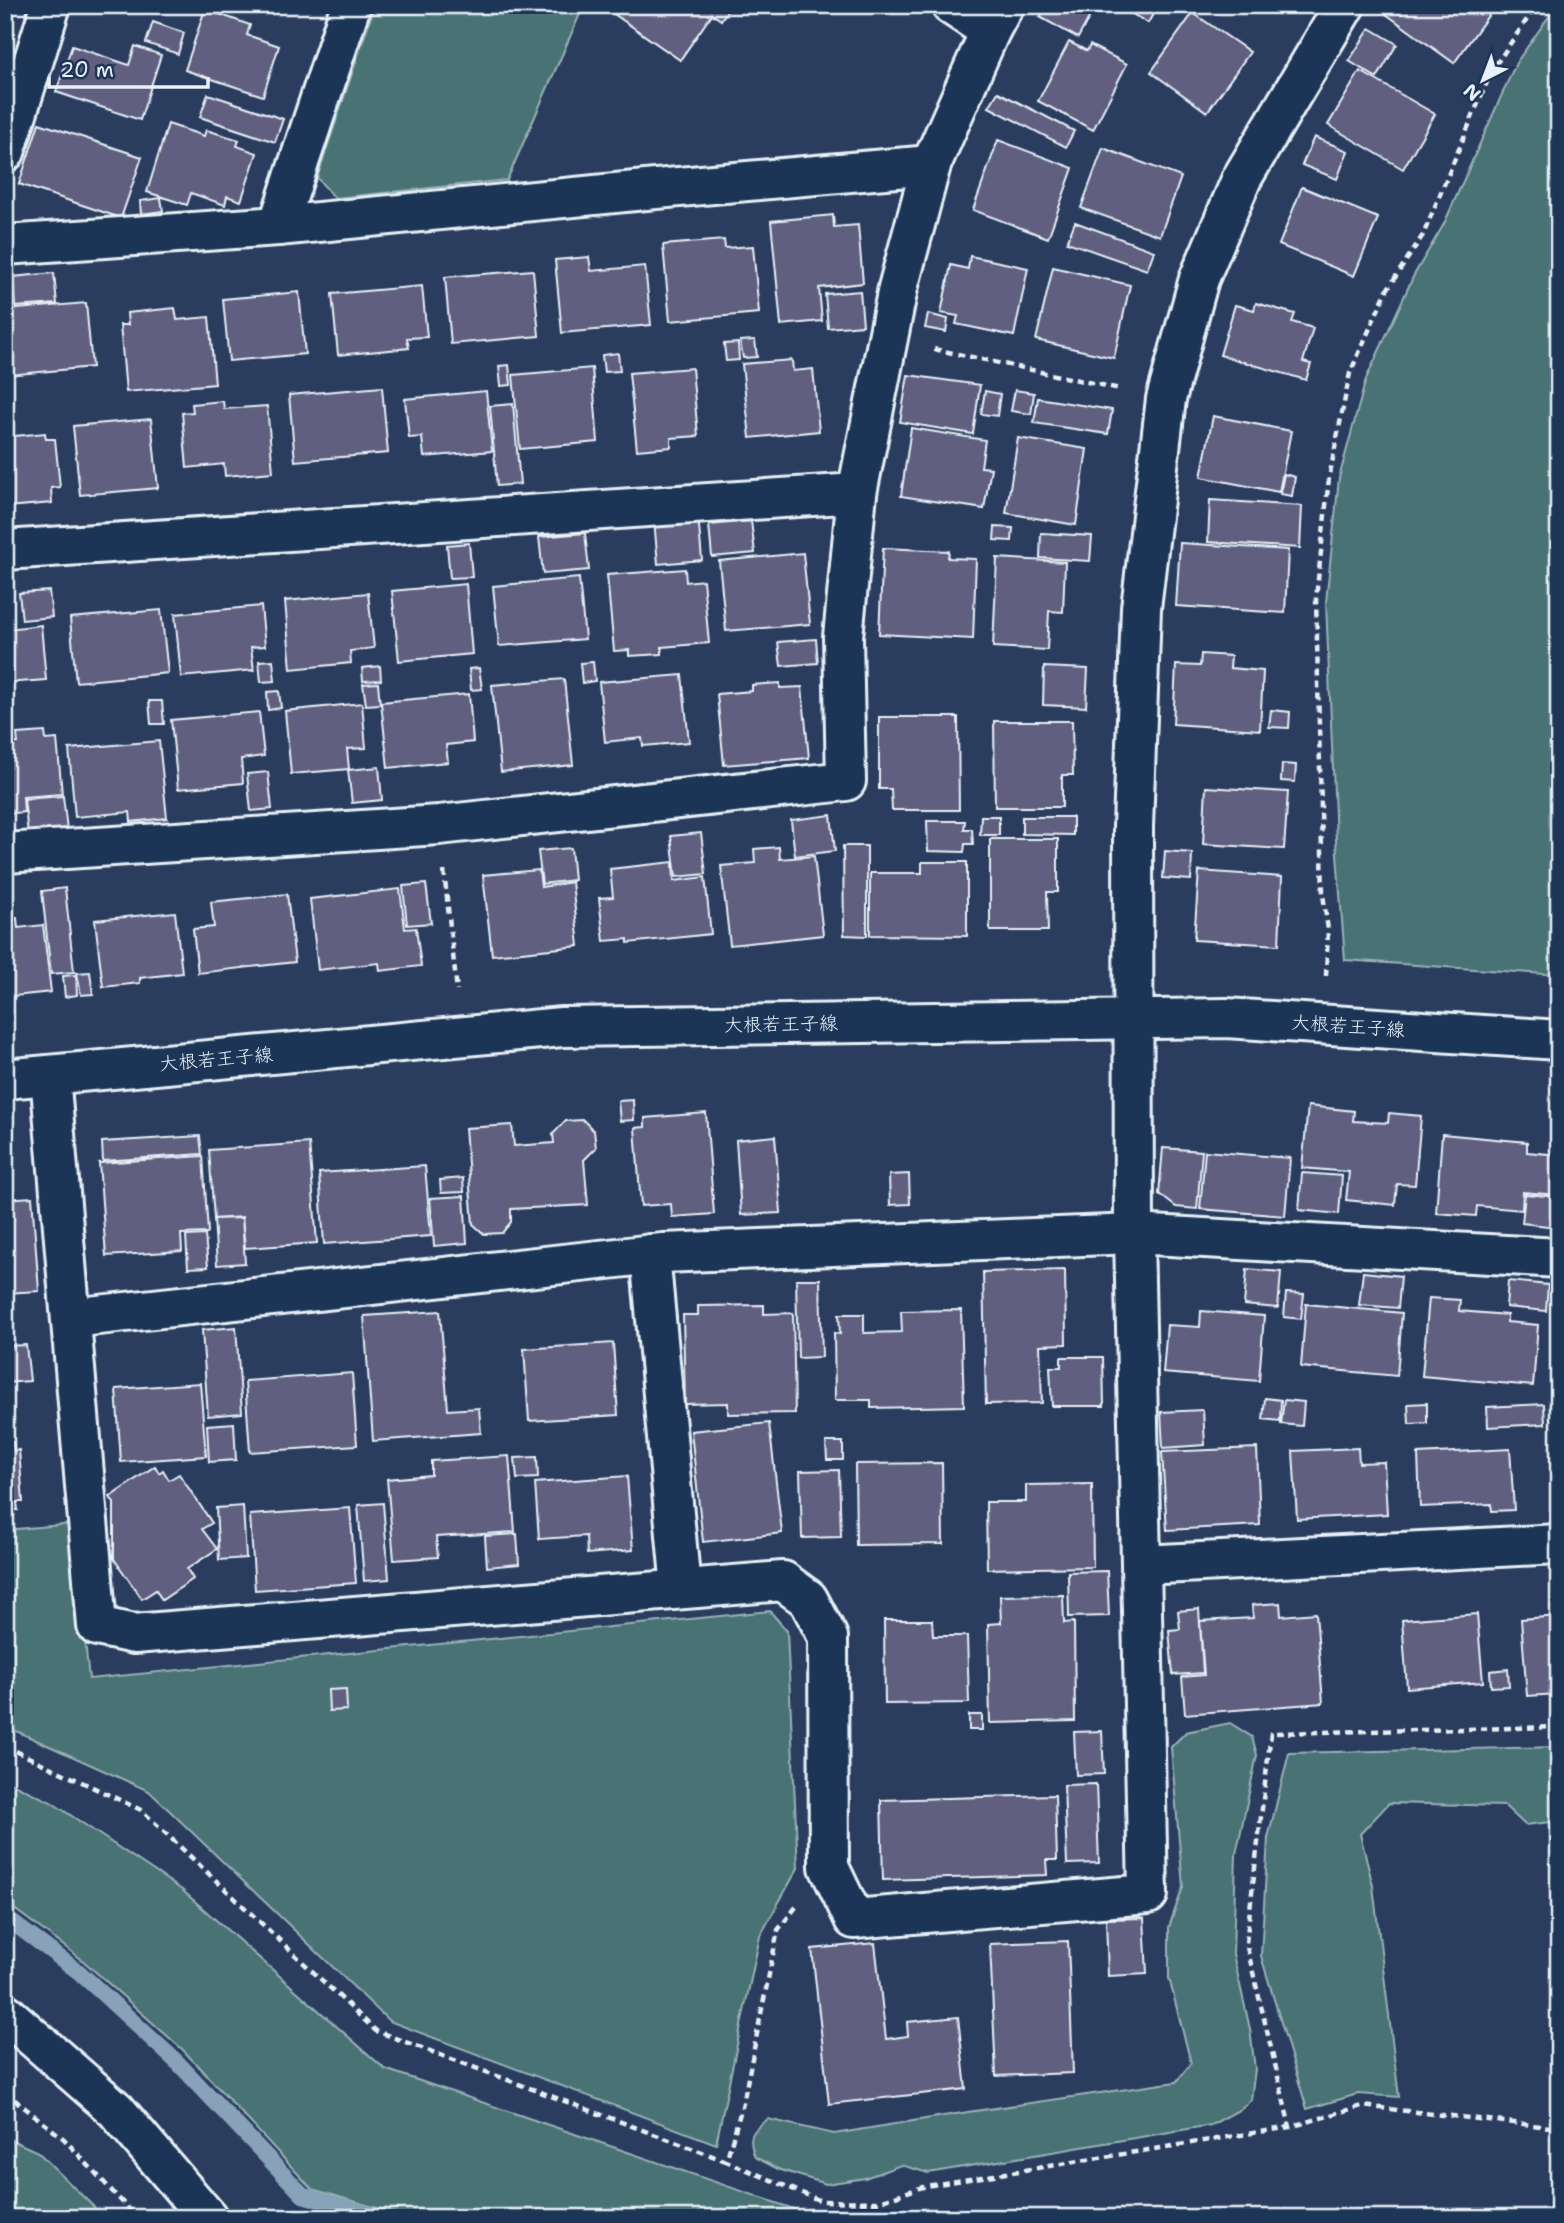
<svg xmlns="http://www.w3.org/2000/svg" width="1564" height="2223" font-family="'Shantell Sans','Klee One',sans-serif">
<style>
.green{fill:#4a7275;stroke:#99b2b6;stroke-width:2}
.lines{fill:none;stroke-linecap:round;stroke-linejoin:round}
.stream{stroke:#88a2ba;stroke-width:16}
.building{fill:#605e7f;stroke:#e8f1f8;stroke-width:2}
.minor-casing{stroke:#e8f1f8;stroke-width:44}
.tertiary-casing{stroke:#e8f1f8;stroke-width:44}
.path{stroke:#e8f1f8;stroke-width:4.5;stroke-dasharray:7 5;stroke-linecap:butt}
.minor{stroke:#1d3557;stroke-width:38}
.tertiary{stroke:#1d3557;stroke-width:38}
.labels{text-anchor:middle;dominant-baseline:central;stroke-width:5;stroke-linejoin:round;paint-order:stroke}
.street-label{font-size:19px;fill:#e8f1f8;stroke:#1d3557}
</style>
<rect width="100%" height="100%" fill="#2a3d5f"/>
<filter id="ink" filterUnits="userSpaceOnUse"><feTurbulence type="fractalNoise" baseFrequency=".0143" numOctaves="2"/><feDisplacementMap in="SourceGraphic" scale="14" xChannelSelector="R" yChannelSelector="G"/><feConvolveMatrix kernelMatrix="1 2 1 2 8 2 1 2 1" color-interpolation-filters="sRGB"/></filter>
<g filter="url(#ink)">
<g class="green">
<polygon points="375,5 584,5 507,180 335,198 317,178"/>
<polygon points="1557,5 1559,5 1559,975 1345,960 1336,841 1326,602 1339,478 1366,379 1414,275 1444,224 1516,63"/>
<polygon points="73,1524 89,1679 770,1611 787,1631 798,1868 760,1936 716,2144 389,2021 149,1791 5,1726 5,1530"/>
<path d="M1230,1723l22,14 5,18 -21,99 -3,100 17,75 5,40 -4,31 -12,10 -28,15 -283,48 -27,-8 -36,13 -39,6 -48,-15 -23,-12c-8,-20 -4,-26 13,-38l66,15 134,-22 208,-30 15,-19 -22,-85v-51l14,-40 -12,-140 15,-15z"/>
<polygon points="1559,1747 1559,1821 1525,1825 1505,1806 1389,1803 1360,1834 1373,1886 1399,2097 1358,2094 1307,2109 1261,1956 1268,1838 1289,1753"/>
<polygon points="5,1780 51,1802 182,1890 385,2069 820,2218 411,2218 312,2189 183,2050 80,1958 5,1902"/>
<polygon points="5,2137 38,2152 105,2218 5,2218"/>
</g>
<g class="lines">
<polyline class="stream" points="5,1917 79,1972 178,2063 303,2195 378,2218"/>
</g>
<g class="building">
<polygon points="601,5 731,5 721,20 712,14 680,60"/>
<polygon points="1047,5 1096,5 1078,38 1040,17"/>
<polygon points="1117,5 1158,5 1148,23"/>
<polygon points="1392,5 1494,5 1495,6 1454,63 1386,14"/>
<polygon points="205,9 250,25 247,35 279,46 263,96 185,70"/>
<polygon points="1193,13 1250,52 1207,112 1151,72"/>
<polygon points="153,22 184,33 178,54 146,43"/>
<polygon points="1370,28 1397,44 1377,78 1349,61"/>
<polygon points="1069,42 1087,51 1090,45 1127,64 1093,130 1038,101"/>
<polygon points="72,46 129,65 135,46 161,55 140,120 56,92"/>
<polygon points="1360,71 1435,114 1403,169 1328,125"/>
<polygon points="998,92 1074,131 1066,147 989,107"/>
<polygon points="208,94 283,119 275,142 200,117"/>
<polygon points="39,123 142,157 121,218 19,184"/>
<polygon points="168,124 204,136 206,130 239,140 237,146 257,153 241,201 227,196 225,205 191,193 187,205 147,192"/>
<polygon points="1314,137 1348,151 1337,179 1302,165"/>
<polygon points="998,140 1073,168 1048,238 973,210"/>
<polygon points="1103,148 1181,177 1160,236 1081,208"/>
<polygon points="1302,187 1378,218 1354,276 1279,245"/>
<polygon points="161,198 163,211 141,214 140,201"/>
<polygon points="833,215 834,227 858,225 863,283 819,288 822,321 781,325 771,221"/>
<polygon points="1075,222 1154,251 1147,270 1067,242"/>
<polygon points="724,240 725,248 753,246 759,313 670,321 663,245"/>
<polygon points="970,256 1028,268 1014,336 956,324 958,316 941,313 951,265 968,269"/>
<polygon points="589,257 591,271 645,266 651,325 562,333 555,260"/>
<polygon points="1053,267 1130,285 1114,358 1036,340"/>
<polygon points="533,270 539,336 451,344 445,277"/>
<polygon points="54,273 57,304 15,307 12,277"/>
<polygon points="422,286 427,337 407,338 409,348 338,355 332,294"/>
<polygon points="860,291 863,325 828,328 825,294"/>
<polygon points="299,292 305,354 229,361 223,299"/>
<polygon points="86,303 92,367 8,375 5,310"/>
<polygon points="1256,303 1295,314 1292,322 1313,328 1303,362 1311,364 1306,380 1220,355 1235,305 1254,310"/>
<polygon points="175,308 177,320 209,317 215,384 126,392 120,325 128,325 127,313"/>
<polygon points="928,314 948,319 946,332 925,328"/>
<polygon points="755,340 757,357 743,358 740,341"/>
<polygon points="738,343 739,360 726,361 724,344"/>
<polygon points="618,353 620,371 604,372 602,355"/>
<polygon points="792,360 793,371 813,369 819,431 750,438 742,364"/>
<polygon points="509,365 511,385 501,386 499,366"/>
<polygon points="592,368 598,442 520,449 513,375"/>
<polygon points="692,368 698,436 671,438 671,447 637,450 629,373"/>
<polygon points="908,375 980,385 973,434 900,422"/>
<polygon points="382,387 388,453 295,461 289,395"/>
<polygon points="1015,390 1034,393 1031,414 1011,411"/>
<polygon points="486,391 492,451 424,457 422,437 409,438 405,399"/>
<polygon points="985,391 1000,394 997,416 981,414"/>
<polygon points="1038,398 1112,410 1108,434 1034,423"/>
<polygon points="223,401 224,409 267,406 273,472 225,476 224,464 187,468 182,413 193,412 192,404"/>
<polygon points="513,404 520,484 497,486 490,406"/>
<polygon points="1213,416 1291,431 1279,492 1201,477"/>
<polygon points="151,419 158,488 80,495 73,426"/>
<polygon points="911,428 985,440 981,467 991,468 984,509 901,496"/>
<polygon points="45,433 46,439 55,439 60,487 51,488 52,503 8,507 9,520 5,521 5,437"/>
<polygon points="1018,438 1087,449 1076,525 1006,513"/>
<polygon points="1284,474 1295,477 1292,496 1280,494"/>
<polygon points="1210,500 1302,506 1300,548 1208,542"/>
<polygon points="698,515 702,560 658,564 654,520"/>
<polygon points="751,521 755,553 712,557 709,525"/>
<polygon points="995,527 1013,528 1012,541 994,540"/>
<polygon points="585,533 589,570 543,574 539,537"/>
<polygon points="1041,533 1092,536 1090,561 1040,558"/>
<polygon points="469,543 472,577 450,578 447,545"/>
<polygon points="1180,543 1288,550 1285,613 1176,606"/>
<polygon points="883,548 949,551 948,558 976,559 973,639 879,634"/>
<polygon points="803,553 810,624 726,631 719,561"/>
<polygon points="997,558 1065,562 1063,612 1049,611 1047,650 993,647"/>
<polygon points="685,569 686,582 703,580 709,643 662,647 662,654 629,656 629,650 614,651 607,575"/>
<polygon points="579,578 585,639 499,646 493,586"/>
<polygon points="466,584 472,654 399,661 392,591"/>
<polygon points="49,591 52,617 22,620 19,593"/>
<polygon points="368,593 374,648 350,651 351,663 291,669 285,601"/>
<polygon points="261,606 265,646 251,647 254,670 181,677 175,614"/>
<polygon points="161,610 168,673 76,682 70,618"/>
<polygon points="5,617 8,629 41,625 46,680 5,683"/>
<polygon points="816,639 818,663 781,666 778,642"/>
<polygon points="1201,654 1231,656 1230,668 1263,671 1260,730 1173,724 1176,665 1200,666"/>
<polygon points="273,660 275,681 261,682 259,661"/>
<polygon points="593,662 595,681 582,683 580,663"/>
<polygon points="380,666 381,680 363,681 362,668"/>
<polygon points="1044,667 1088,669 1086,707 1043,705"/>
<polygon points="479,668 482,689 471,690 469,669"/>
<polygon points="682,675 689,742 643,746 642,738 605,742 599,682"/>
<polygon points="564,679 573,765 501,772 492,685"/>
<polygon points="378,683 380,704 366,705 363,684"/>
<polygon points="780,683 780,688 802,687 809,758 724,765 717,694 752,691 752,685"/>
<polygon points="279,691 281,708 268,710 267,692"/>
<polygon points="469,694 473,742 446,745 448,762 388,768 381,702"/>
<polygon points="149,701 162,701 164,724 151,724"/>
<polygon points="362,703 366,748 347,749 349,769 291,774 285,711"/>
<polygon points="1271,710 1290,712 1289,728 1269,727"/>
<polygon points="259,712 264,756 241,759 243,783 178,789 171,720"/>
<polygon points="879,717 958,717 959,810 892,810 891,789 879,789"/>
<polygon points="994,721 1072,721 1073,775 1062,775 1062,807 995,807"/>
<polygon points="45,732 46,740 57,739 62,794 23,797 24,812 5,814 5,744 18,743 17,734"/>
<polygon points="159,741 167,818 131,822 130,812 75,817 69,749"/>
<polygon points="1282,764 1296,765 1295,782 1281,781"/>
<polygon points="379,767 382,800 352,803 348,770"/>
<polygon points="268,772 272,809 251,811 247,774"/>
<polygon points="1206,787 1288,792 1284,849 1203,844"/>
<polygon points="63,796 67,830 28,834 24,799"/>
<polygon points="831,815 835,851 795,856 791,820"/>
<polygon points="981,816 999,816 999,835 980,835"/>
<polygon points="1022,817 1073,817 1073,835 1022,834"/>
<polygon points="927,821 965,821 964,829 972,829 973,844 965,844 964,852 928,851"/>
<polygon points="701,833 706,874 676,877 671,836"/>
<polygon points="990,839 1058,839 1058,892 1047,892 1048,931 990,931"/>
<polygon points="843,846 867,846 867,936 844,935"/>
<polygon points="779,847 780,859 814,856 823,935 730,945 721,866 755,863 754,849"/>
<polygon points="571,848 574,880 542,884 538,851"/>
<polygon points="1165,851 1192,853 1191,880 1163,878"/>
<polygon points="673,862 674,881 705,877 711,934 628,943 628,939 604,941 599,898 613,897 610,869"/>
<polygon points="922,862 967,862 967,936 870,935 870,873 922,873"/>
<polygon points="539,870 541,887 572,882 579,946 492,955 483,875"/>
<polygon points="1199,871 1282,877 1279,945 1194,940"/>
<polygon points="426,884 431,923 407,925 403,886"/>
<polygon points="65,888 74,972 51,974 42,891"/>
<polygon points="400,889 405,929 416,928 421,966 380,971 379,963 318,970 310,899"/>
<polygon points="287,894 295,962 198,973 193,929 214,927 211,902"/>
<polygon points="175,912 182,973 140,978 140,983 103,987 95,920"/>
<polygon points="17,918 18,928 43,925 51,992 5,997 5,920"/>
<polygon points="90,972 93,994 81,995 77,973"/>
<polygon points="76,975 77,995 65,997 63,976"/>
<polygon points="633,1100 634,1120 620,1121 618,1101"/>
<polygon points="1308,1106 1354,1111 1353,1121 1388,1123 1389,1113 1421,1116 1415,1185 1397,1184 1395,1205 1346,1200 1349,1172 1302,1168"/>
<polygon points="706,1113 714,1214 672,1217 671,1204 641,1206 635,1128 645,1127 645,1118"/>
<polygon points="583,1120 594,1131 596,1148 584,1160 588,1205 511,1209 511,1222 502,1233 484,1234 473,1224 465,1128 512,1125 514,1146 554,1143 553,1134 565,1121"/>
<polygon points="1442,1134 1527,1142 1527,1152 1559,1155 1559,1195 1523,1192 1522,1210 1477,1206 1476,1216 1436,1213"/>
<polygon points="200,1136 202,1154 103,1161 102,1142"/>
<polygon points="775,1136 781,1213 741,1215 736,1140"/>
<polygon points="309,1143 317,1243 245,1248 242,1217 214,1219 209,1150"/>
<polygon points="1163,1148 1202,1151 1197,1209 1176,1207 1159,1194"/>
<polygon points="1205,1151 1290,1158 1285,1216 1200,1209"/>
<polygon points="203,1156 208,1233 181,1234 182,1251 106,1256 99,1163"/>
<polygon points="425,1166 431,1236 324,1244 319,1173"/>
<polygon points="1302,1173 1342,1176 1339,1214 1299,1210"/>
<polygon points="909,1174 910,1204 890,1205 889,1175"/>
<polygon points="463,1178 464,1192 441,1193 440,1180"/>
<polygon points="1525,1194 1558,1197 1556,1227 1522,1223"/>
<polygon points="464,1196 467,1243 434,1246 430,1198"/>
<polygon points="32,1197 39,1291 5,1293 5,1199"/>
<polygon points="242,1218 245,1263 217,1265 214,1219"/>
<polygon points="205,1235 208,1267 188,1268 186,1236"/>
<polygon points="1247,1269 1281,1272 1278,1308 1244,1305"/>
<polygon points="1065,1270 1066,1344 1040,1345 1042,1403 986,1404 983,1272"/>
<polygon points="1363,1272 1401,1276 1398,1308 1359,1305"/>
<polygon points="796,1279 820,1279 822,1357 798,1358"/>
<polygon points="1508,1281 1548,1285 1546,1311 1506,1307"/>
<polygon points="1286,1293 1304,1294 1301,1319 1284,1317"/>
<polygon points="1429,1298 1460,1300 1459,1311 1507,1315 1507,1322 1538,1325 1533,1386 1422,1376"/>
<polygon points="1306,1304 1402,1313 1397,1376 1301,1367"/>
<polygon points="764,1305 764,1314 793,1313 795,1413 728,1414 728,1403 685,1404 683,1315 698,1315 698,1306"/>
<polygon points="961,1310 964,1406 871,1408 871,1400 835,1400 834,1333 840,1334 839,1314 864,1314 864,1333 902,1332 901,1311"/>
<polygon points="440,1311 448,1410 479,1408 481,1433 373,1441 364,1316"/>
<polygon points="1201,1311 1264,1316 1259,1381 1163,1373 1167,1325 1200,1327"/>
<polygon points="236,1327 242,1413 208,1416 202,1330"/>
<polygon points="613,1343 618,1415 529,1421 524,1349"/>
<polygon points="26,1345 30,1381 5,1383 5,1346"/>
<polygon points="1061,1357 1103,1357 1104,1406 1052,1406 1050,1367 1061,1367"/>
<polygon points="352,1373 357,1445 250,1452 245,1381"/>
<polygon points="200,1383 206,1456 121,1462 116,1389"/>
<polygon points="1265,1398 1281,1400 1280,1421 1263,1419"/>
<polygon points="1284,1400 1304,1402 1302,1426 1281,1424"/>
<polygon points="1427,1403 1427,1423 1409,1424 1408,1404"/>
<polygon points="1544,1404 1545,1424 1488,1427 1487,1407"/>
<polygon points="1203,1410 1205,1445 1163,1448 1161,1412"/>
<polygon points="234,1423 236,1460 209,1462 207,1425"/>
<polygon points="769,1423 782,1533 703,1542 691,1431"/>
<polygon points="13,1442 14,1451 19,1450 23,1502 17,1502 18,1510 5,1511 5,1443"/>
<polygon points="826,1442 843,1442 843,1460 827,1460"/>
<polygon points="1257,1448 1260,1525 1167,1530 1162,1452"/>
<polygon points="1358,1448 1359,1463 1384,1462 1387,1514 1297,1519 1293,1451"/>
<polygon points="1510,1449 1514,1510 1492,1511 1491,1504 1420,1507 1418,1454"/>
<polygon points="509,1456 515,1532 436,1537 438,1557 394,1560 387,1479 431,1475 431,1461"/>
<polygon points="537,1457 538,1478 517,1479 515,1458"/>
<polygon points="942,1463 943,1544 856,1545 855,1464"/>
<polygon points="155,1466 159,1473 163,1470 169,1480 179,1474 212,1523 202,1529 217,1549 187,1569 193,1579 162,1600 156,1590 142,1599 114,1559 114,1503 110,1497"/>
<polygon points="839,1470 841,1537 802,1538 800,1471"/>
<polygon points="627,1476 633,1550 587,1554 586,1536 539,1539 535,1483"/>
<polygon points="1092,1484 1093,1567 987,1569 986,1502 1026,1502 1026,1485"/>
<polygon points="383,1503 389,1579 364,1581 358,1505"/>
<polygon points="243,1506 246,1558 219,1560 216,1508"/>
<polygon points="350,1508 356,1583 255,1590 250,1515"/>
<polygon points="517,1534 519,1564 487,1567 485,1536"/>
<polygon points="1107,1571 1109,1616 1069,1617 1068,1572"/>
<polygon points="1063,1595 1064,1623 1074,1622 1075,1721 990,1723 988,1624 1001,1623 1000,1596"/>
<polygon points="1280,1603 1281,1616 1316,1613 1323,1703 1185,1714 1182,1677 1204,1675 1200,1621 1253,1618 1252,1605"/>
<polygon points="1199,1609 1203,1673 1173,1675 1169,1630 1180,1629 1178,1611"/>
<polygon points="1477,1614 1483,1682 1407,1688 1402,1620"/>
<polygon points="1559,1616 1559,1694 1527,1696 1521,1619"/>
<polygon points="884,1620 932,1620 933,1636 967,1636 969,1703 885,1704"/>
<polygon points="1508,1669 1509,1686 1491,1687 1490,1671"/>
<polygon points="346,1689 347,1710 329,1711 328,1690"/>
<rect x="969" y="1715" width="13" height="15"/>
<polygon points="1102,1731 1104,1774 1076,1775 1074,1732"/>
<polygon points="1096,1784 1099,1863 1067,1864 1064,1785"/>
<polygon points="1055,1795 1057,1860 1046,1860 1047,1875 883,1880 881,1800"/>
<polygon points="1144,1918 1147,1974 1108,1976 1106,1919"/>
<polygon points="1068,1941 1073,2073 996,2076 990,1944"/>
<polygon points="875,1943 886,2039 908,2036 907,2022 958,2017 966,2089 829,2104 812,1949"/>
</g>
<g class="lines">
<defs>
<g id="minor">
<polyline points="951,5 990,31"/>
<polyline points="5,152 51,5"/>
<polyline points="278,226 351,5"/>
<polyline points="5,245 278,226 656,189 931,165"/>
<polyline points="5,550 857,493"/>
<polyline points="5,853 439,825 846,781 843,637 857,493 898,288 931,165 990,31 1004,5"/>
<polyline points="50,1075 97,1626 134,1634 783,1581 808,1599 828,1637 829,1867 854,1919 1148,1894 1134,1234 1133,827 1141,608 1166,399 1199,279 1242,178 1345,5"/>
<polyline points="650,1254 681,1589"/>
<polyline points="71,1318 663,1253 1134,1234 1559,1258"/>
<polyline points="1142,1565 1559,1544"/>
<polyline points="5,2013 116,2110 208,2218"/>
</g>
<polyline id="tertiary" points="5,1079 562,1027 1226,1018 1559,1040"/>
</defs>
<use href="#minor" class="minor-casing"/>
<use href="#tertiary" class="tertiary-casing"/>
<g class="path">
<polyline points="934,349 1120,389"/>
<polyline points="444,871 457,991"/>
<polyline points="1326,976 1328,930 1323,894 1316,598 1329,478 1350,373 1387,290 1423,235 1492,70 1537,5"/>
<polyline points="1559,1727 1271,1733 1246,1943 1290,2127 1362,2106 1559,2128"/>
<polyline points="5,1746 141,1810 376,2031 726,2161"/>
<polyline points="796,1907 778,1930 743,2103 726,2161 821,2201 877,2202 926,2186 1290,2127"/>
<polyline points="5,2092 64,2139 137,2218"/>
</g>
<use href="#minor" class="minor"/>
<use href="#tertiary" class="tertiary"/>
</g>
</g>
<g class="labels">
<g class="street-label">
<text transform="translate(781 1024) rotate(-1)">大根若王子線</text>
<text transform="translate(1348 1026) rotate(4)">大根若王子線</text>
<text transform="translate(216 1059) rotate(-5)">大根若王子線</text>
</g>
</g>
<rect width="1564" height="2223" fill="none" stroke="#1d3557" stroke-width="28"/>
<rect x="14" y="14" width="1536" height="2195" fill="none" stroke="#e8f1f8" stroke-width="2.5" filter="url(#ink)"/>
<g transform="translate(1483 80) rotate(222)" stroke="#1d3557" stroke-width="5" paint-order="stroke">
<path d="M0-5L12 26L0 18L-12 26Z" fill="#e8f1f8"/>
<text y="-10" font-size="19" font-weight="bold" text-anchor="middle" fill="#e8f1f8">N</text>
</g>
<path d="M49 77v10h159v-10" fill="none" stroke="#e8f1f8" stroke-width="3.5"/>
<text x="60" y="77" font-size="21" fill="#e8f1f8" stroke="#1d3557" stroke-width="5" paint-order="stroke">20 m</text>
</svg>
